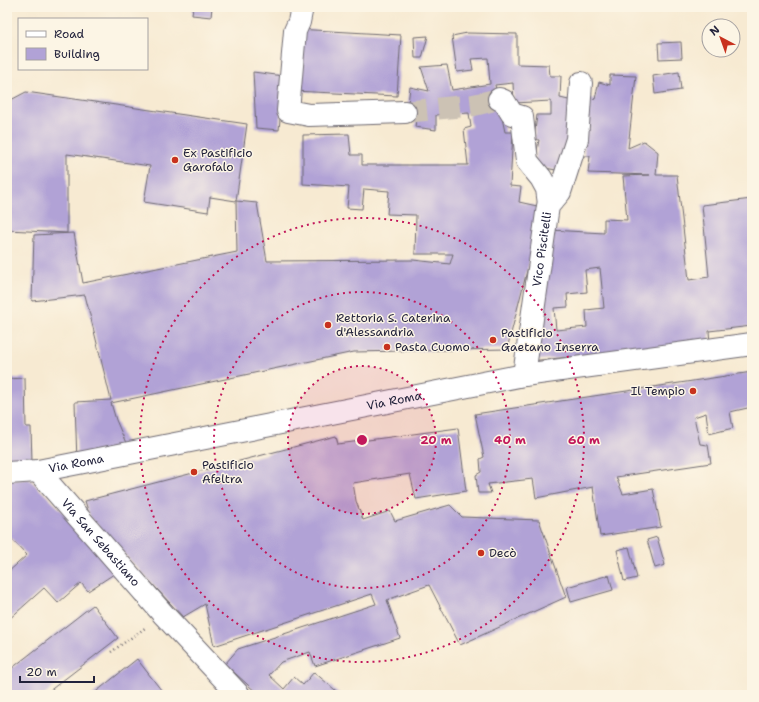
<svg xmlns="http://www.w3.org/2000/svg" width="759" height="702" font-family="'Shantell Sans',sans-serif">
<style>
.building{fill:#b1a2d6;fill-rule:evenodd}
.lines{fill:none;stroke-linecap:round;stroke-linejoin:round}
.minor-tunnel{stroke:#ccc2b4;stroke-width:22;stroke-dasharray:22 11;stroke-linecap:butt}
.minor-casing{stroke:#6d6870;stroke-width:24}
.path{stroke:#6d6870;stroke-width:2.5;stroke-dasharray:1 3;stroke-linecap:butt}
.minor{stroke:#fff;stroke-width:22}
.ring{fill:none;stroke:#c2185b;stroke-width:2;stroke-dasharray:2 4}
.poi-dot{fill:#c8321e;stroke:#fcf5e5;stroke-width:1.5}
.labels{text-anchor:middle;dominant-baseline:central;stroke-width:3;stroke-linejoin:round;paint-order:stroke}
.poi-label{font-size:12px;fill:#22223b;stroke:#fcf5e5;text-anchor:start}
.street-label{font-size:12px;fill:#22223b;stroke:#fcf5e5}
.centre{fill:#c2185b;stroke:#fcf5e5;stroke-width:2}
.ring-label{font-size:12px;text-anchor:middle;font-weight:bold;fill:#c2185b;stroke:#fcf5e5;stroke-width:3;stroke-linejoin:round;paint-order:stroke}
</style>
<rect width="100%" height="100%" fill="#fcf5e5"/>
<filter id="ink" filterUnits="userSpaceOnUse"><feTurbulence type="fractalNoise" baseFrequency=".025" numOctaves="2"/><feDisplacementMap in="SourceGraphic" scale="8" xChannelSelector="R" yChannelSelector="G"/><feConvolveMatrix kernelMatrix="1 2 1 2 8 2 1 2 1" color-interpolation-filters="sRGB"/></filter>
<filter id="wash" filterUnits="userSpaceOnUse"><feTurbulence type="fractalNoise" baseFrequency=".012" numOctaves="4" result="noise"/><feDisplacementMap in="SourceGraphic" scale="16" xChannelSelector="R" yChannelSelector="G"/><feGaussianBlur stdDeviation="0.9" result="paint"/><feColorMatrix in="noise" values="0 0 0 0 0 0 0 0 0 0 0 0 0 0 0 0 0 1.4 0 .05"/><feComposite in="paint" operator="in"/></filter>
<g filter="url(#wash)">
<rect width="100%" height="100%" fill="#f7ead2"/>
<g id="blocks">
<g class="building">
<polygon points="193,7 212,7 211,17 192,15"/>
<polygon points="296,29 401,35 397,96 293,91"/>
<polygon points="467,33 517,34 517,64 549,65 550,76 561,76 560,98 577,102 561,171 540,167 535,161 539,140 534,139 537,115 551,115 551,101 514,103 513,83 495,85 505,132 513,132 510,186 521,187 519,202 537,206 531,255 507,349 354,352 111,403 116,420 129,450 77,462 75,402 111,400 85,295 32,301 34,235 74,233 83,283 237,252 236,201 257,203 267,261 413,260 450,264 453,254 415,254 416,215 387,214 389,191 364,189 362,209 347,208 349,187 303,184 303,135 349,134 351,155 362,155 362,165 468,165 464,129 471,127 469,113 436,115 436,130 415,127 417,113 407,112 410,87 429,91 421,67 447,65 452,90 490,84 488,58 471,59 473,70 457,72 452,36"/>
<polygon points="428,36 422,58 415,58 414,37"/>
<polygon points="681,42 682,58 659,59 658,43"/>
<polygon points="253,72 284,76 279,130 256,128"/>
<polygon points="679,72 681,90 655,94 653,76"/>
<path d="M610,75l26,1 -8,72 16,-7 14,11 -2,23h21l12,105 20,-3 -7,-72 50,-6v127l-43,5 1,12 -180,18 20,-131 54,3v-14l23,1 -4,-44 27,-1 -62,-2 2,-17h-6v-59l11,2 4,-17 11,3zM600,268l4,40 -18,2 1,17 -31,3 -2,-22 14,-1 -1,-13 20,-2 -2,-22z"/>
<polygon points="26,92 247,124 236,201 210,197 208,212 144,202 150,166 67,154 67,233 7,230 7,102"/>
<polygon points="752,372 752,407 730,412 733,428 709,434 706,413 694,417 700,444 708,445 711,463 616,477 623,494 653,489 661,527 600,536 593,487 536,498 533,479 488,484 491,493 478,493 476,475 481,472 480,459 484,457 475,414"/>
<polygon points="25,378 26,427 31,427 32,463 7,463 7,379"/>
<polygon points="458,428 466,491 416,499 410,474 353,483 356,501 363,520 390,511 395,521 450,505 462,517 539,520 566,597 460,645 429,585 387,600 400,638 315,666 310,652 281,662 269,675 284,689 294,677 303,685 314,672 341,695 259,695 225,664 238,649 376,604 372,594 214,646 205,604 183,617 90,517 85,501 336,436 338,444"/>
<polygon points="29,479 94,542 117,572 88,591 81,583 58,603 44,588 7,621 7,573 27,555 7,534 7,481"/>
<polygon points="657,537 665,565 655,568 647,540"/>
<polygon points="629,547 637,578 624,581 617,550"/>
<polygon points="609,575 613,590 571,602 567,587"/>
<polygon points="93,605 118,638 44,695 7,695 7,672"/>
<polygon points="137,659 165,695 92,695"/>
</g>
</g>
</g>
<g filter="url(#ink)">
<use href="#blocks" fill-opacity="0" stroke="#6d6870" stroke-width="1"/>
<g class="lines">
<polyline class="minor-tunnel" points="405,112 474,105 499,99"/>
<defs>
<g id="minor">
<polyline points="302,7 299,22 295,31 288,111 309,115 405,112"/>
<polyline points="499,99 504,101 512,114 522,117 527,161 541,178 547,189 549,204"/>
<path id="s1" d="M524,375l24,-169 12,-14 17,-53 4,-56"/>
<path id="s2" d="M38,471l126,144 75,80"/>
<path id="s3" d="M7,473l31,-2 486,-96 228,-31"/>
</g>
</defs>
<use href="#minor" class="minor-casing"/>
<polyline class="path" points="111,652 145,628"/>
<use href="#minor" class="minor"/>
</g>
</g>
<circle cx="362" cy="440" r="74" fill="#c2185b" fill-opacity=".12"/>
<g class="ring">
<circle cx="362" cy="440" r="74"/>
<circle cx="362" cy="440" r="148"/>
<circle cx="362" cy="440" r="222"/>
</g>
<g class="poi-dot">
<circle cx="175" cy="160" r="4"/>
<circle cx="328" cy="325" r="4"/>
<circle cx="493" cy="340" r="4"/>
<circle cx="387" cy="347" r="4"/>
<circle cx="693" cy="391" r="4"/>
<circle cx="194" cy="472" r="4"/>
<circle cx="481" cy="553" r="4"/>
</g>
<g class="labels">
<g class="poi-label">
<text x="183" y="153">Ex Pastificio<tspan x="183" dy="14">Garofalo</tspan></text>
<text x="336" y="318">Rettoria S. Caterina<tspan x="336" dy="14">d'Alessandria</tspan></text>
<text x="501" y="333">Pastificio<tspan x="501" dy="14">Gaetano Inserra</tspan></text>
<text x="395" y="347">Pasta Cuomo</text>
<text x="685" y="391" text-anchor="end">Il Tempio</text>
<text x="202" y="465">Pastificio<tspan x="202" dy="14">Afeltra</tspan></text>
<text x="489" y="553">Decò</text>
</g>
<g class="street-label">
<text stroke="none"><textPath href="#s1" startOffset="127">Vico Piscitelli</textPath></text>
<text stroke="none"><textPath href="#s3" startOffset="394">Via Roma</textPath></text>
<text stroke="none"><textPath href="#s3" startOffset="70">Via Roma</textPath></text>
<text stroke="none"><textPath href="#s2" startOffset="95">Via San Sebastiano</textPath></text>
</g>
</g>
<circle cx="362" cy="440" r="6" class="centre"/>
<g class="ring-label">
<text x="436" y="444">20 m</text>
<text x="510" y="444">40 m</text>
<text x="584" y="444">60 m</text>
</g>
<rect width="759" height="702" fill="none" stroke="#fcf5e5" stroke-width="24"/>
<rect x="18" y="18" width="130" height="52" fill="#fcf5e5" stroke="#a5a1a1"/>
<rect x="26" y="31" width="20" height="6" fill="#ffffff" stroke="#a5a1a1"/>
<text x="54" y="38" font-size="12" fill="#22223b">Road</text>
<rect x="26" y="48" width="20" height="12" fill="#b1a2d6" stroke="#a5a1a1"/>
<text x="54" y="58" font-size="12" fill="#22223b">Building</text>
<g transform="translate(721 38) rotate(319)"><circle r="19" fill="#fcf5e5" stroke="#a5a1a1"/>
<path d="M0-3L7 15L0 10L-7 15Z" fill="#c8321e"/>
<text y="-6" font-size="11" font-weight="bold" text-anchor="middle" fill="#22223b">N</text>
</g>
<path d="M20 676v6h74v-6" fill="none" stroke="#22223b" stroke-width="2"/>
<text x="26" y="676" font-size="12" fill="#22223b" stroke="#fcf5e5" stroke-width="3" paint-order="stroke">20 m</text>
</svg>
